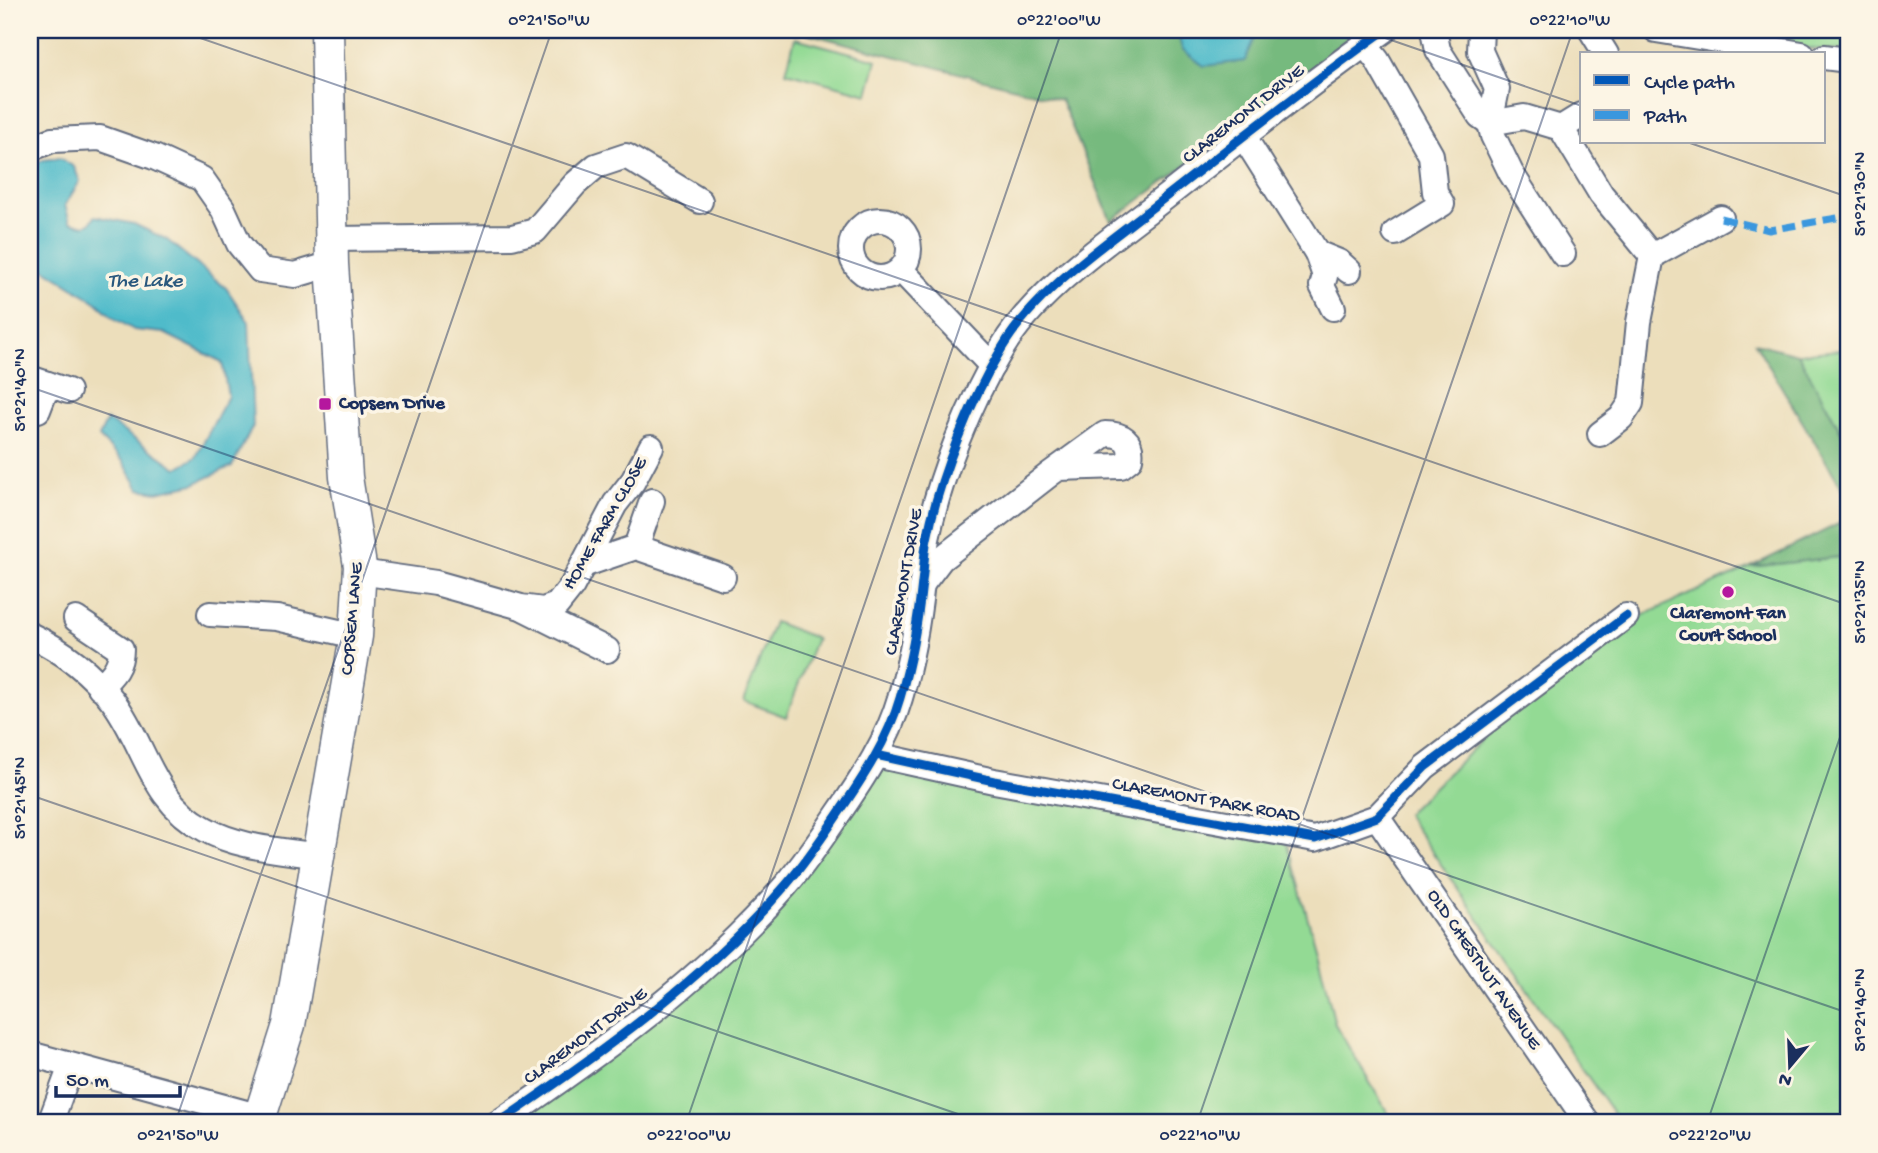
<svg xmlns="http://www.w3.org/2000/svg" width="1878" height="1153" font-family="'Gochi Hand',sans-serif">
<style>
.green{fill:#93da94;stroke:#578479;stroke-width:2}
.forest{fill:#76ba7e;stroke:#48746e;stroke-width:2}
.water{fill:#4fbbca;stroke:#357594;stroke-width:2}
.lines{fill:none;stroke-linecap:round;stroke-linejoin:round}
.minor-casing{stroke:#646c7f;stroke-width:28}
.major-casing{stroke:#646c7f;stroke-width:35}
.minor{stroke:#fff;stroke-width:24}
.major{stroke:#fff;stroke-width:32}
.quiet{stroke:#3a97de;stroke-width:7;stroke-dasharray:14 7;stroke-linecap:butt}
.cycleway-casing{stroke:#fcf5e5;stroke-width:13}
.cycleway{stroke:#0057b8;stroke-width:9}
.ticks{fill:none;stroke:#1b2f5e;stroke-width:2;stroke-opacity:0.45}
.poi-dot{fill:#b5179e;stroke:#fcf5e5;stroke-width:2.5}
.labels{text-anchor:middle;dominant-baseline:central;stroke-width:7;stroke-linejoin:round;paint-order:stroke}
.street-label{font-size:19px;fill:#1b2f5e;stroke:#fcf5e5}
.poi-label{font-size:19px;font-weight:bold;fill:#1b2f5e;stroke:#fcf5e5;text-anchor:start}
.water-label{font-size:21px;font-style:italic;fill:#2b597e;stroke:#fcf5e5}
.neatline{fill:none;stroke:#1b2f5e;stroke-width:2.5}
.ticks-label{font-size:18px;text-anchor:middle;fill:#1b2f5e}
</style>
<rect width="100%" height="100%" fill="#fcf5e5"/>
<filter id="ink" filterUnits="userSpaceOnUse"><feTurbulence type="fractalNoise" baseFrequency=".0143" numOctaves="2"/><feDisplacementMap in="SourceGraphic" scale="14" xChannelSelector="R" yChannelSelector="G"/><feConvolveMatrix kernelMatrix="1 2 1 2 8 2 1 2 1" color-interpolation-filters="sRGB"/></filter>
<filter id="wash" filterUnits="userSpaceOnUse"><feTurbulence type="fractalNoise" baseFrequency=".00686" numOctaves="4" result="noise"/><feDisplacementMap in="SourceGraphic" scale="28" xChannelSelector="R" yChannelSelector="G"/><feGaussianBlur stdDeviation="1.57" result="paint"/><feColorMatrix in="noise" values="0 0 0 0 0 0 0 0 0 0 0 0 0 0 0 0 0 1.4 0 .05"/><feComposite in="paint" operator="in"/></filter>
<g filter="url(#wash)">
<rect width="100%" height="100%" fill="#ecdebb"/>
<g class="green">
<polygon points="1698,30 1848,30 1848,51 1812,49"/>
<polygon points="795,38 877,60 868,94 786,72"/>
<polygon points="1848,349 1848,444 1798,354"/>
<polygon points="1848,556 1848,1123 1620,1123 1406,814 1509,714 1628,622 1751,567"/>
<polygon points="774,622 816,638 786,717 744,701"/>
<polygon points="30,748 36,774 30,870"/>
<polygon points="877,768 1286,841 1319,958 1335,1024 1394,1123 512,1123 652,1020"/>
</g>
<g class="forest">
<polygon points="795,30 1358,30 1276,99 1111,221 1061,100"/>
<polygon points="1755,343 1798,354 1848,444 1848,498"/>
<polygon points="1848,519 1848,556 1751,567"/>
</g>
<g class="water">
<polygon points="1177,30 1257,30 1245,61 1204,66 1182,49"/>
<polygon points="60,158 74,167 80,181 65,205 70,222 85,226 91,222 95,216 134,224 166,239 226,288 249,322 253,426 232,466 194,484 157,492 139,489 123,461 99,437 107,420 177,468 196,457 228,396 222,362 164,333 134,330 114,318 96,302 43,268 30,240 30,167 43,160"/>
</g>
</g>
<g filter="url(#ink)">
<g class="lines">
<defs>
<g id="minor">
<polyline points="1434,30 1438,50 1480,116 1490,123 1524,117 1561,128 1601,194 1652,256 1721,218"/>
<polyline points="1481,30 1480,51 1497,89 1490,123 1493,136 1511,173 1563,254"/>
<polyline points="1591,30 1606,54"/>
<polyline points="1656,30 1802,54"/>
<polyline points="1365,45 1377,60 1431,155 1435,192 1442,204 1395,233"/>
<polyline points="1824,57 1848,60"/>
<polyline points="1561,128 1582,115"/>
<polyline points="1244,137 1317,253 1325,276 1322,286 1333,308"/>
<polyline points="30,149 52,140 100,138 154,157 202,179 223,209 239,244 260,270 295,275 332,264"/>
<circle cx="880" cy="249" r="29"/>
<polyline points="331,239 512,237 535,231 575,184 596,166 626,156 700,201"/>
<polyline points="1317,253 1339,262 1349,271"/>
<polyline points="901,270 992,366"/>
<polyline points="30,378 68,391"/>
<polyline points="38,410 48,384"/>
<polyline points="1600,434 1621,418 1631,403 1639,322 1652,256"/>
<polyline points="636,547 652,501"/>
<polyline points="583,565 636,547 723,577"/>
<polyline points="360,572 436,583 521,607 543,610 557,605 572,586 615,504 633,481 651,447"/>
<path d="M922,584l19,-25 109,-85 55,-40c17,0 28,6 25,25l-9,7 -63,2"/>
<polyline points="525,609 607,650"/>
<polyline points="210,614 277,618 356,636"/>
<path d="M76,619l45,30c0,17 -8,26 -21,38"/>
<path d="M30,635c32,15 61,37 83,66 33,44 38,100 92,128 33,19 77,21 114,27"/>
<polyline points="876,755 994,781 1315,839 1377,817 1425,767 1626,616"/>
<polyline points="1377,817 1588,1123"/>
<polyline points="30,1054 261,1117"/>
<polyline points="50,1123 71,1066"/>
<path d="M498,1123c102,-69 207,-144 288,-238 19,-22 36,-47 52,-71 25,-36 50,-74 62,-116 11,-37 18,-77 22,-116 2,-14 2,-29 5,-43 12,-61 43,-138 75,-191 35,-59 107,-106 161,-149 73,-57 146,-115 222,-169"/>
</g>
<polyline id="major" points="258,1123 289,1025 356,636 360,566 346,477 332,264 327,30"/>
</defs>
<use href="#minor" class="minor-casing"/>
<use href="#major" class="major-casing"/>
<use href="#minor" class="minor"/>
<use href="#major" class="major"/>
<polyline class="quiet" points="1721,218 1769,230 1848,216"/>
<defs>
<g id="cycleway">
<polyline points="876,755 994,781 1315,839 1377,817 1425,767 1626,616"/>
<path d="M498,1123c102,-69 207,-144 288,-238 19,-22 36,-47 52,-71 25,-36 50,-74 62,-116 11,-37 18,-77 22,-116 2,-14 2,-29 5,-43 12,-61 43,-138 75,-191 35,-59 107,-106 161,-149 73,-57 146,-115 222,-169"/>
</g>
</defs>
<use href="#cycleway" class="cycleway-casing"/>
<use href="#cycleway" class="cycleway"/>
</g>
</g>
<path class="ticks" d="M177,30l1671,575M1362,30l220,76M30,62l11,-32M1687,142l161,55M30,387l1818,626M30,795l954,328M175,1123l377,-1093M686,1123l376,-1093M1197,1123l376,-1093M1707,1123l141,-409"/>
<g class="poi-dot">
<rect x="318" y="397" width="14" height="14" rx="3.5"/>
<circle cx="1728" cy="592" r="7"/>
</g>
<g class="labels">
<g class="street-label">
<text transform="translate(1244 115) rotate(-38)">CLAREMONT DRIVE</text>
<text transform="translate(606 524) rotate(-60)">HOME FARM CLOSE</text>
<text transform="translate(905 582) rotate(-80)">CLAREMONT DRIVE</text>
<text transform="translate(353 619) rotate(-85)">COPSEM LANE</text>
<text transform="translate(1206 801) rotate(10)">CLAREMONT PARK ROAD</text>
<text transform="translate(1483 970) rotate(56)">OLD CHESTNUT AVENUE</text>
<text transform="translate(586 1037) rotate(-37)">CLAREMONT DRIVE</text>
</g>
<g class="poi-label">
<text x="339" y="404">Copsem Drive</text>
<text x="1728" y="614" text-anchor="middle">Claremont Fan<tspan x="1728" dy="22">Court School</tspan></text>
</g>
<g class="water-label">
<text x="145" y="282">The Lake</text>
</g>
</g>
<rect width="1878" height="1153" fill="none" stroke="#fcf5e5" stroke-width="77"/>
<rect x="1580" y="52" width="245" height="91" fill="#fcf5e5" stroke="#a2a6af" stroke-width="2"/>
<rect x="1594" y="75" width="35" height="10" fill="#0057b8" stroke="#a2a6af" stroke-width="2"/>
<text x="1644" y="88" font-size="21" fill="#1b2f5e">Cycle path</text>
<rect x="1594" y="110" width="35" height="10" fill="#3a97de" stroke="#a2a6af" stroke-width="2"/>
<text x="1644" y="122" font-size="21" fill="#1b2f5e">Path</text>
<g transform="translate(1790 1066) rotate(199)" stroke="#fcf5e5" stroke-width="5" paint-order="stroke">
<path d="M0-5L12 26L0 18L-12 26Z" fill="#1b2f5e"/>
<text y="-10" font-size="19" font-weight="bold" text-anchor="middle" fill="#1b2f5e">N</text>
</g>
<path d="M56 1086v10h124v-10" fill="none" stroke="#1b2f5e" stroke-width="3.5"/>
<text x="66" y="1086" font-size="21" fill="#1b2f5e" stroke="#fcf5e5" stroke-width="5" paint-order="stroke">50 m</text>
<rect x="38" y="38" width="1802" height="1076" class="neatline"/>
<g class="ticks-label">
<text x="549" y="25">0°21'50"W</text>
<text x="1059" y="25">0°22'00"W</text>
<text x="1570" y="25">0°22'10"W</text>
<text transform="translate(1859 194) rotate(-90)" y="6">51°21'30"N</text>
<text transform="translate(19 390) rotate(-90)" y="6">51°21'40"N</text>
<text transform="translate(1859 602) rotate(-90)" y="6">51°21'35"N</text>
<text transform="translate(19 798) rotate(-90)" y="6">51°21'45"N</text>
<text transform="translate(1859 1010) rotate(-90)" y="6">51°21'40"N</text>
<text x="178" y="1140">0°21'50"W</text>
<text x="689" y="1140">0°22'00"W</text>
<text x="1200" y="1140">0°22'10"W</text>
<text x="1710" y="1140">0°22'20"W</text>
</g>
</svg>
